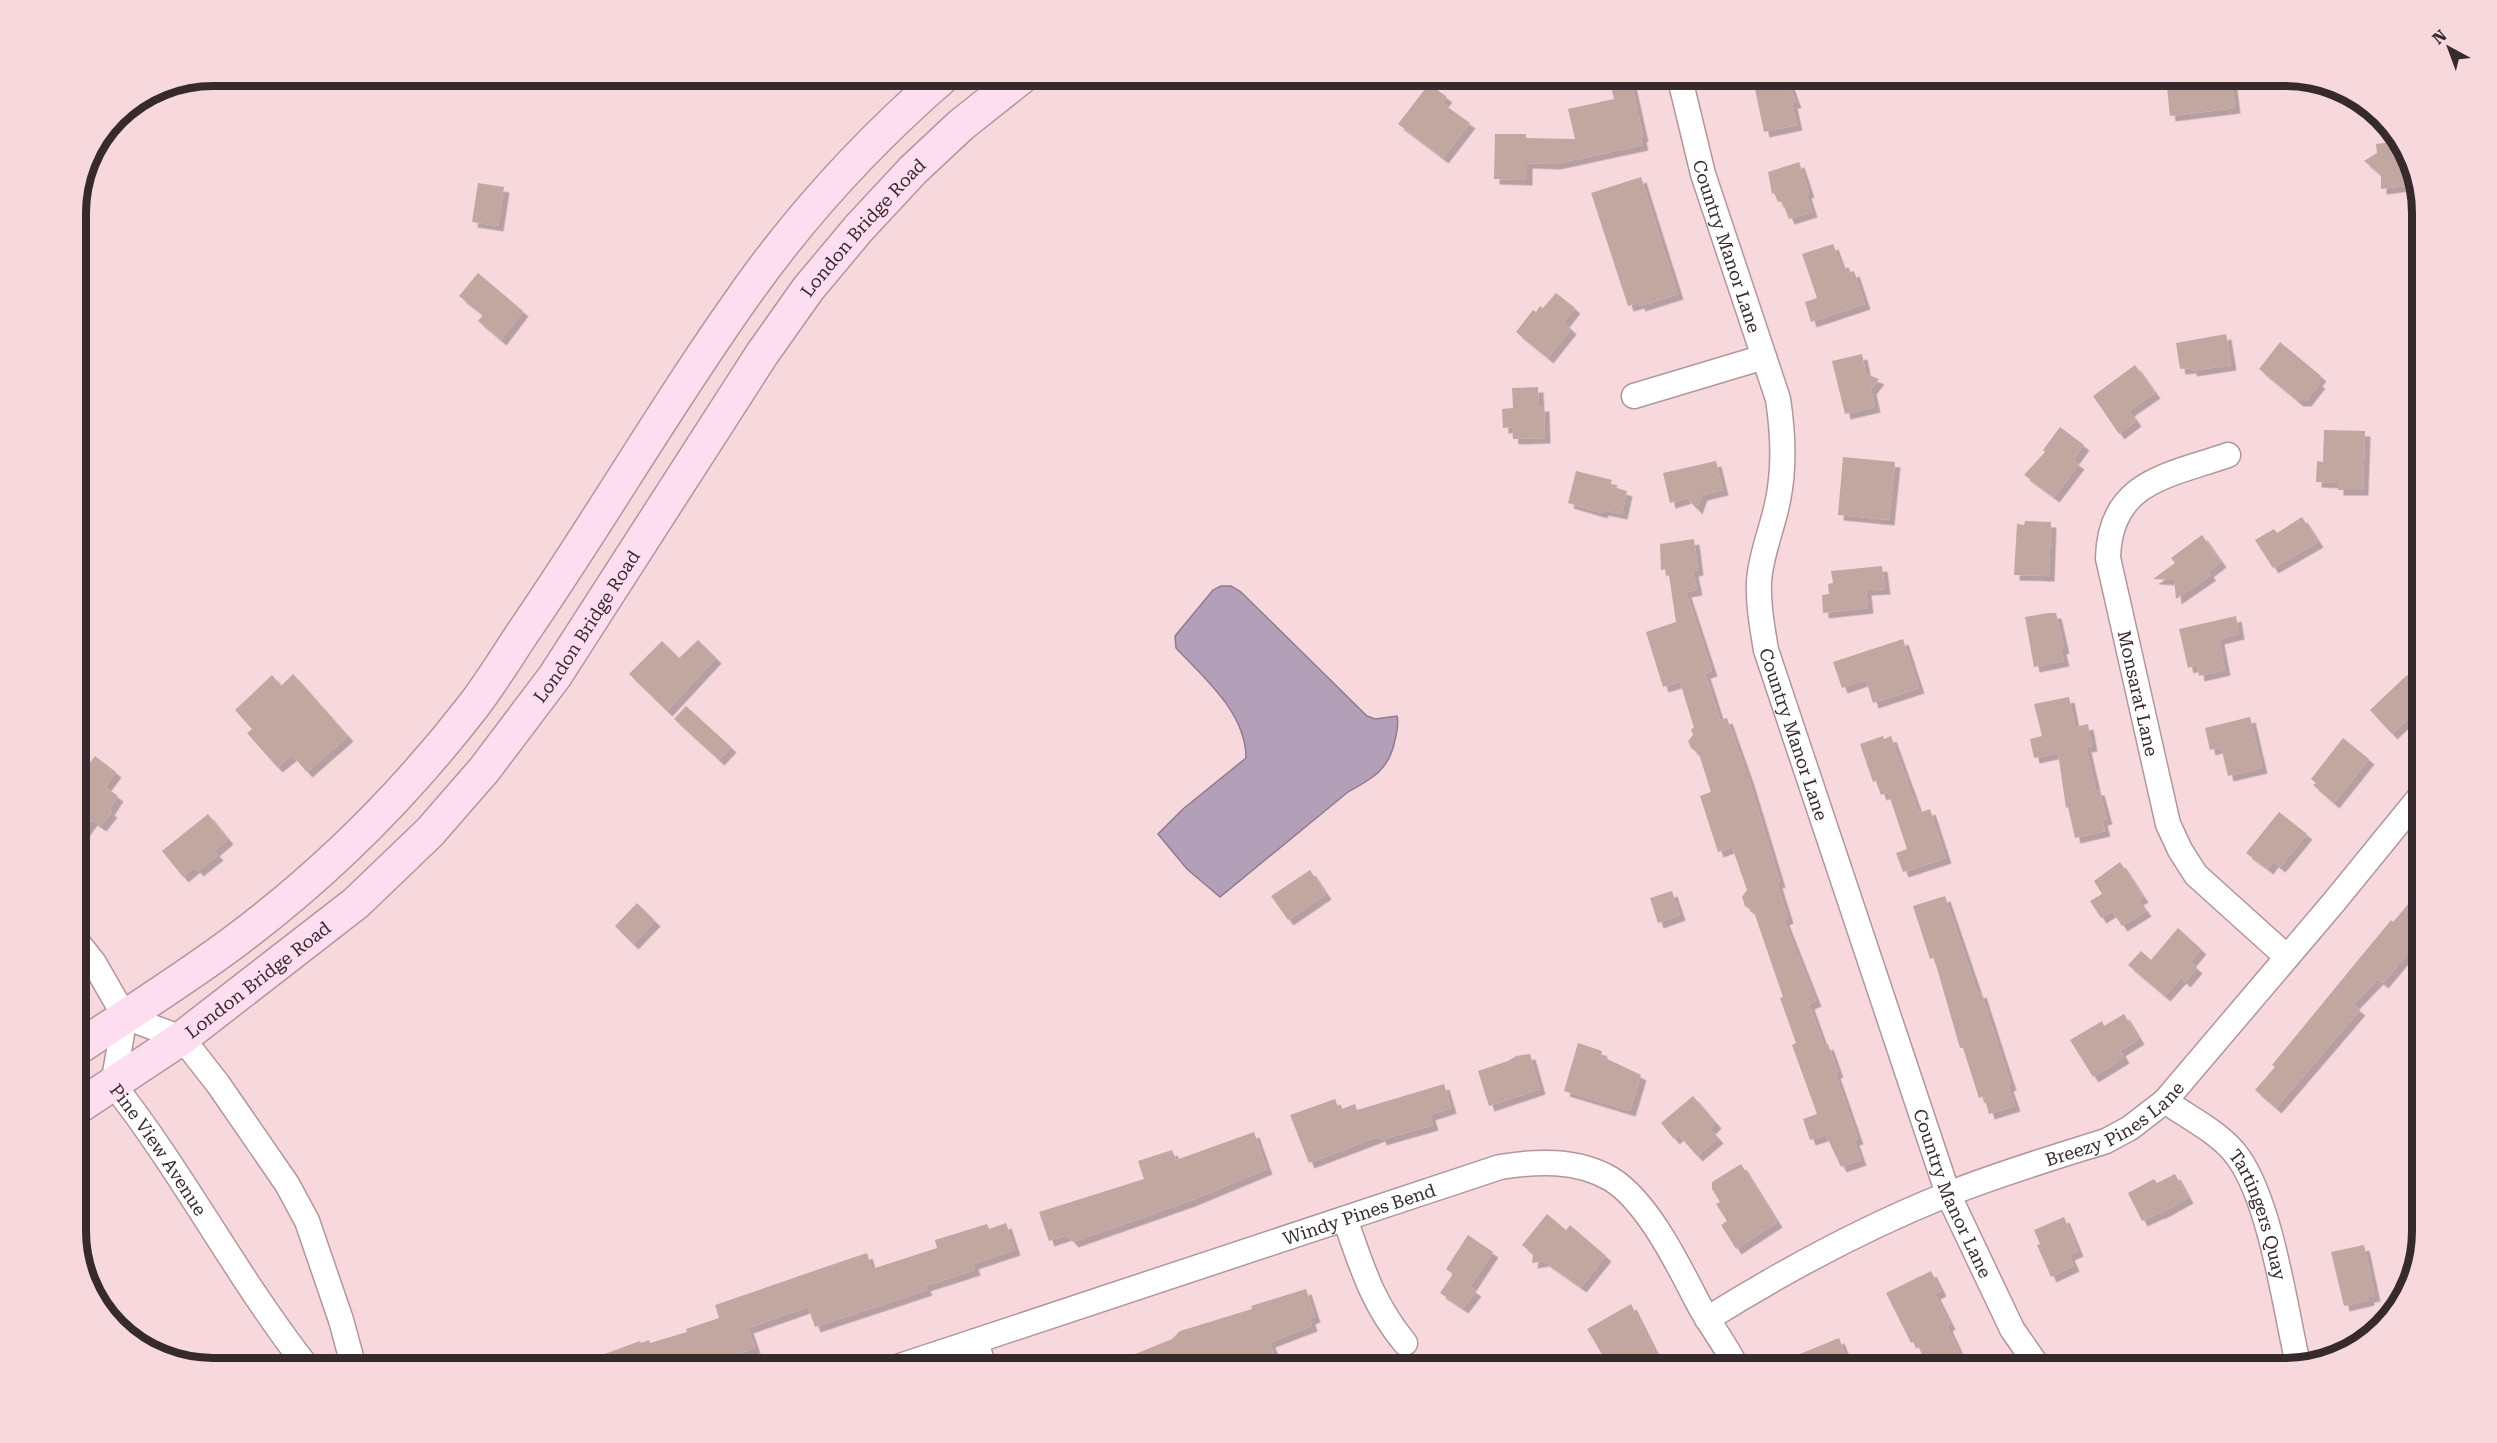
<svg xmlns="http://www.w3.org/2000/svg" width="2497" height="1443" font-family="'Roboto Serif',serif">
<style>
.water{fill:#b49fb9;stroke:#8e7c8f;stroke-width:1.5}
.building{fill:#c2a6a0;filter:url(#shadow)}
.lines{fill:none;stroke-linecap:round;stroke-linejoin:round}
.minor-casing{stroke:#b2969a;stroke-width:27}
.secondary-casing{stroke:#b2969a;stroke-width:36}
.minor{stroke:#fff;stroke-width:24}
.secondary{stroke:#fddef1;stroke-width:33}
.labels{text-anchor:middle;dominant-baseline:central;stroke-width:5;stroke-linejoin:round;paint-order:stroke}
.street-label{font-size:18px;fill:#362a2c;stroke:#f7d9dd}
.rim{fill:none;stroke:#362a2c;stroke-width:8}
</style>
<defs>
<filter id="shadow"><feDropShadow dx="5.5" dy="5.5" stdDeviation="0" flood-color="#0004"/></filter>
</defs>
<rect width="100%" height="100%" fill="#f7d9dd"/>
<path class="water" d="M1221,586h10l10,6 126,124 8,3 22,-3c2,8 0,16 -2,24 -6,30 -22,38 -47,52l-128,105 -33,-28 -29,-35 25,-25 63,-51c0,-45 -41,-79 -70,-110l-1,-12 38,-46z"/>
<g class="building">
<polygon points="1752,75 1786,75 1796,103 1792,103 1797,125 1764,132"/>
<polygon points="2192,76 2192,80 2231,76 2235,108 2170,116 2166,79"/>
<polygon points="1631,82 1643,136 1641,137 1643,145 1555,164 1527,163 1527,180 1494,179 1495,134 1526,134 1526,138 1575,139 1568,109 1614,99 1611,86"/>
<polygon points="1429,84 1447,97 1442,103 1470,123 1443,158 1398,124"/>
<polygon points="2400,141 2411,172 2413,185 2381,189 2381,175 2364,161 2377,153 2376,144"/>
<polygon points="1799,162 1809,192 1806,193 1812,212 1789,219 1782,201 1778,202 1774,193 1772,194 1768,172"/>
<polygon points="1641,177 1678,294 1640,306 1639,303 1628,306 1591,193"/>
<polygon points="478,183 504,187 498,226 472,222"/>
<polygon points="1833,244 1840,263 1843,262 1847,273 1854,271 1865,304 1811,322 1805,302 1817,298 1802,254"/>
<polygon points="478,273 523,311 501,340 478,321 483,315 459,296"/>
<polygon points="1556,293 1575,308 1564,322 1571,329 1548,358 1516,332 1533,310 1536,312 1540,306 1543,308"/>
<polygon points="2226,334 2231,365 2191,371 2191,368 2180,369 2176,343"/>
<polygon points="2280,342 2321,376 2317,381 2320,383 2306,401 2298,401 2259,369"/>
<polygon points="1862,354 1866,374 1879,379 1871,389 1875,407 1845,414 1832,361"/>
<polygon points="2135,365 2155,393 2129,411 2136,421 2119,434 2093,396"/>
<polygon points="1538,387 1539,406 1544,406 1545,438 1513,439 1512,427 1503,428 1502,409 1513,408 1512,388"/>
<polygon points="2060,427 2084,445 2073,460 2079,464 2054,497 2024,475 2045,452 2043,450"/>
<polygon points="2324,430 2365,431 2363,490 2338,490 2338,483 2316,482 2317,461 2323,462"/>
<polygon points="1843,457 1895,462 1889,520 1838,515"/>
<polygon points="1716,461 1723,490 1702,495 1697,509 1687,498 1670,503 1663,473"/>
<polygon points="1576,471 1612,480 1610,486 1627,491 1622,514 1603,510 1602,513 1568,503"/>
<polygon points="2302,517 2318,542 2273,568 2255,540 2274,529 2277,533"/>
<polygon points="2025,521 2051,522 2049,576 2014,575 2017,524 2024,525"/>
<polygon points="2202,535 2221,562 2208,572 2211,575 2176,599 2174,580 2153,579 2175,563 2171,558"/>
<polygon points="1694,539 1698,570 1693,571 1697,590 1686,592 1712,671 1705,673 1720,720 1727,718 1749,780 1780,882 1777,883 1788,918 1784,920 1816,1001 1809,1004 1824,1046 1828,1044 1838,1072 1835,1073 1858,1139 1854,1140 1861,1160 1841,1167 1826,1135 1810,1140 1803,1119 1817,1114 1792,1045 1796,1043 1780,998 1783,997 1754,912 1745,906 1742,897 1747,890 1732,847 1718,852 1700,796 1711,792 1699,754 1691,748 1688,741 1693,735 1691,729 1694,728 1680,682 1663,687 1646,632 1676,622 1669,575 1666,576 1665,569 1661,570 1660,544"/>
<polygon points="1882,566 1885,589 1866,590 1868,608 1823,613 1822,595 1829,594 1828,584 1833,583 1831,571"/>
<polygon points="2048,613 2056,613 2064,648 2061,649 2064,661 2034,667 2025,617"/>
<polygon points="2236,616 2239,634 2219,639 2225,670 2199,676 2197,665 2188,668 2179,629"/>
<polygon points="1903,639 1919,688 1873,703 1866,680 1842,688 1833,662"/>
<polygon points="698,640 716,658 667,711 629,674 662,641 679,658"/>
<polygon points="293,674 348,736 307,772 292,755 277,767 247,733 252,729 235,710 272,675 281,686"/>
<polygon points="2407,675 2422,691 2422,705 2392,734 2370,710"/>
<polygon points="2069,697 2075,727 2088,724 2092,746 2086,747 2096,790 2099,790 2107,819 2102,820 2105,831 2075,838 2068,807 2066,808 2058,753 2034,758 2030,739 2042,736 2034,704"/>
<polygon points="686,706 731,747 719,760 674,719"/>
<polygon points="2250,717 2262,768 2228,776 2221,747 2210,750 2205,728"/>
<polygon points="1883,736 1884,739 1891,736 1919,813 1930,809 1946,858 1903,872 1896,853 1907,849 1888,792 1881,795 1876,781 1873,782 1860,744"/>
<polygon points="2343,738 2369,759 2334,803 2313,785 2316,783 2311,779"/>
<polygon points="95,756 116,772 105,787 118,796 109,810 112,812 101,826 92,820 75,844 75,765 84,771"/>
<polygon points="2279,812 2307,834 2280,867 2273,862 2268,869 2246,853"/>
<polygon points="208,814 228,839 214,851 218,855 198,871 195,867 183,877 162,851"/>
<polygon points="2120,862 2143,897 2138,900 2146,911 2122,926 2112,911 2101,918 2090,901 2102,894 2094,881"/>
<polygon points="1310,870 1326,894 1288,920 1271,896"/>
<polygon points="2422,888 2422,964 2408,953 2383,983 2378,979 2353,1005 2360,1010 2276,1108 2255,1090 2275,1067 2272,1065 2391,920 2393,922"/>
<polygon points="1672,891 1680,915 1658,923 1650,898"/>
<polygon points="1945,896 1978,993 1981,992 2011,1085 2008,1086 2015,1106 1989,1114 1984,1096 1979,1098 1963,1048 1960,1048 1934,958 1930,959 1913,906"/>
<polygon points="637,903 655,921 633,944 615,926"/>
<polygon points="2178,928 2201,949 2190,962 2197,968 2185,982 2181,978 2165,996 2128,965 2141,951 2151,960"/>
<polygon points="2124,1014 2139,1039 2120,1051 2124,1058 2093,1077 2070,1040 2102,1021 2104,1026"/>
<polygon points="1578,1043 1602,1051 1601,1056 1641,1075 1630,1111 1564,1091"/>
<polygon points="1530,1054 1540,1089 1489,1106 1478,1071 1508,1061 1516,1056"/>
<polygon points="1444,1084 1451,1108 1430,1115 1433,1125 1381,1140 1380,1136 1309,1163 1290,1115 1335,1099 1339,1110 1355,1104 1357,1110"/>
<polygon points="1693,1096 1716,1123 1710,1129 1718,1138 1697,1156 1679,1135 1674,1139 1661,1123"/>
<polygon points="1254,1132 1267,1169 1190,1201 1073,1242 1067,1235 1049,1241 1039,1212 1144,1179 1138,1161 1172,1150 1176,1160"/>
<polygon points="1741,1164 1777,1222 1736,1249 1721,1225 1727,1221 1716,1204 1720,1202 1712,1189 1712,1182"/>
<polygon points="2175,1174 2188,1198 2159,1214 2159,1213 2142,1221 2128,1193 2154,1179 2157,1183"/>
<polygon points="1547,1214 1566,1230 1570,1225 1606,1256 1581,1287 1544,1261 1532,1263 1533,1254 1522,1245"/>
<polygon points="2064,1217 2078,1251 2069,1255 2074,1266 2051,1277 2037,1245 2040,1244 2034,1230"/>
<polygon points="1006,1223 1015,1250 973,1264 975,1270 925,1286 927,1290 815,1327 808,1307 748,1328 755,1348 720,1360 693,1368 573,1368 572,1366 640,1341 641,1343 649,1340 650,1343 687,1332 686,1329 719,1318 715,1305 837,1263 867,1253 872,1269 937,1248 935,1240 987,1224 989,1229"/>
<polygon points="1468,1235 1493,1252 1470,1287 1476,1291 1463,1308 1440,1293 1453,1274 1446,1269"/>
<polygon points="2364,1245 2375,1296 2369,1297 2369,1300 2344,1306 2331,1252"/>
<polygon points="1931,1271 1941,1291 1935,1294 1950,1324 1947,1326 1967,1368 1928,1368 1916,1341 1911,1343 1886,1293"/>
<polygon points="1306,1289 1315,1317 1310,1319 1312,1326 1270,1342 1275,1357 1243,1368 1106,1368 1106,1366 1172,1339 1180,1331 1252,1309 1251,1306"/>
<polygon points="1631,1304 1655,1352 1628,1368 1610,1368 1587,1329"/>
<polygon points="1839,1338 1851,1368 1768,1368 1768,1367"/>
</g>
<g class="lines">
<defs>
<g id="minor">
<path id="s1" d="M1679,75l24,99 75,225c5,33 7,67 0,101 -5,27 -17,53 -19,81 -1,23 3,45 7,69l182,544 64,135 27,39"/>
<polyline points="1634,396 1764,357"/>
<path id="s2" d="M2228,455c-60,21 -118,26 -120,103l60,266 12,26 16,25 91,82"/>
<polyline points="75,939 94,963 125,1017"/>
<polyline points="125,1017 182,1038 218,1084 287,1184 307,1221 341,1320 354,1368"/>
<path id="s3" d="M125,1017l-12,67c71,90 124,194 195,284"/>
<path id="s4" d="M2165,1101c24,17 56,32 73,56 33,46 47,150 60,207"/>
<path d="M1345,1219c17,48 27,84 60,124"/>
<path id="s5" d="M1707,1319c77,-48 154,-90 239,-124 52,-21 106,-37 160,-54l24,-13 35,-27 169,-199 88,-108"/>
<polyline points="976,1341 984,1368"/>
<path id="s6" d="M894,1368l606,-201c36,-6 77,-8 111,12 36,22 67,85 86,122 12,23 29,44 40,67"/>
</g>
<g id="secondary">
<path d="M75,1050c53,-36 108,-70 159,-108 90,-67 172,-149 240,-237 19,-25 35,-52 52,-77 76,-111 144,-229 222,-338 57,-80 123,-151 197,-215"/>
<path id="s7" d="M75,1109l107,-71 174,-135 74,-71 54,-62 71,-94 207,-322 46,-65 51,-61 54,-58 48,-45 63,-50"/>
</g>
</defs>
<use href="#minor" class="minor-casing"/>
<use href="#secondary" class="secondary-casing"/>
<use href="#minor" class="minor"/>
<use href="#secondary" class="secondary"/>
</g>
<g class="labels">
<g class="street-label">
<text stroke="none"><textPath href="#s7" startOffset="1196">London Bridge Road</textPath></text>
<text stroke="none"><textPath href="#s1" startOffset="178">Country Manor Lane</textPath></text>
<text stroke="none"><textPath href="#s7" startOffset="710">London Bridge Road</textPath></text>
<text stroke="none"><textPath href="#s2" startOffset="312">Monsarat Lane</textPath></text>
<text stroke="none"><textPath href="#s1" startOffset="682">Country Manor Lane</textPath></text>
<text stroke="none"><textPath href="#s7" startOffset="224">London Bridge Road</textPath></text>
<text stroke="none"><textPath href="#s5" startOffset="454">Breezy Pines Lane</textPath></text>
<text stroke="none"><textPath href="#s3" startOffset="148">Pine View Avenue</textPath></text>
<text stroke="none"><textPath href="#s1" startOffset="1168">Country Manor Lane</textPath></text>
<text stroke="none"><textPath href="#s6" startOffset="490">Windy Pines Bend</textPath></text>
<text stroke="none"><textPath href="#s4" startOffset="154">Tartingers Quay</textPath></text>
</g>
</g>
<path d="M0 0H2497V1443H0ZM213 86H2285A127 127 0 0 1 2412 213V1231A127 127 0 0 1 2285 1358H213A127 127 0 0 1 86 1231V213A127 127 0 0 1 213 86Z" fill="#f7d9dd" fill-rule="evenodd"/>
<path class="rim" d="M213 86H2285A127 127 0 0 1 2412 213V1231A127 127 0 0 1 2285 1358H213A127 127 0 0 1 86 1231V213A127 127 0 0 1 213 86Z"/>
<g transform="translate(2449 48) rotate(319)" stroke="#f7d9dd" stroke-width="4.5" paint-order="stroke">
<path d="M0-4.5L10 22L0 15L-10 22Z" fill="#362a2c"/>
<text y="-9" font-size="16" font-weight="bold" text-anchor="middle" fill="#362a2c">N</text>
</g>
</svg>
